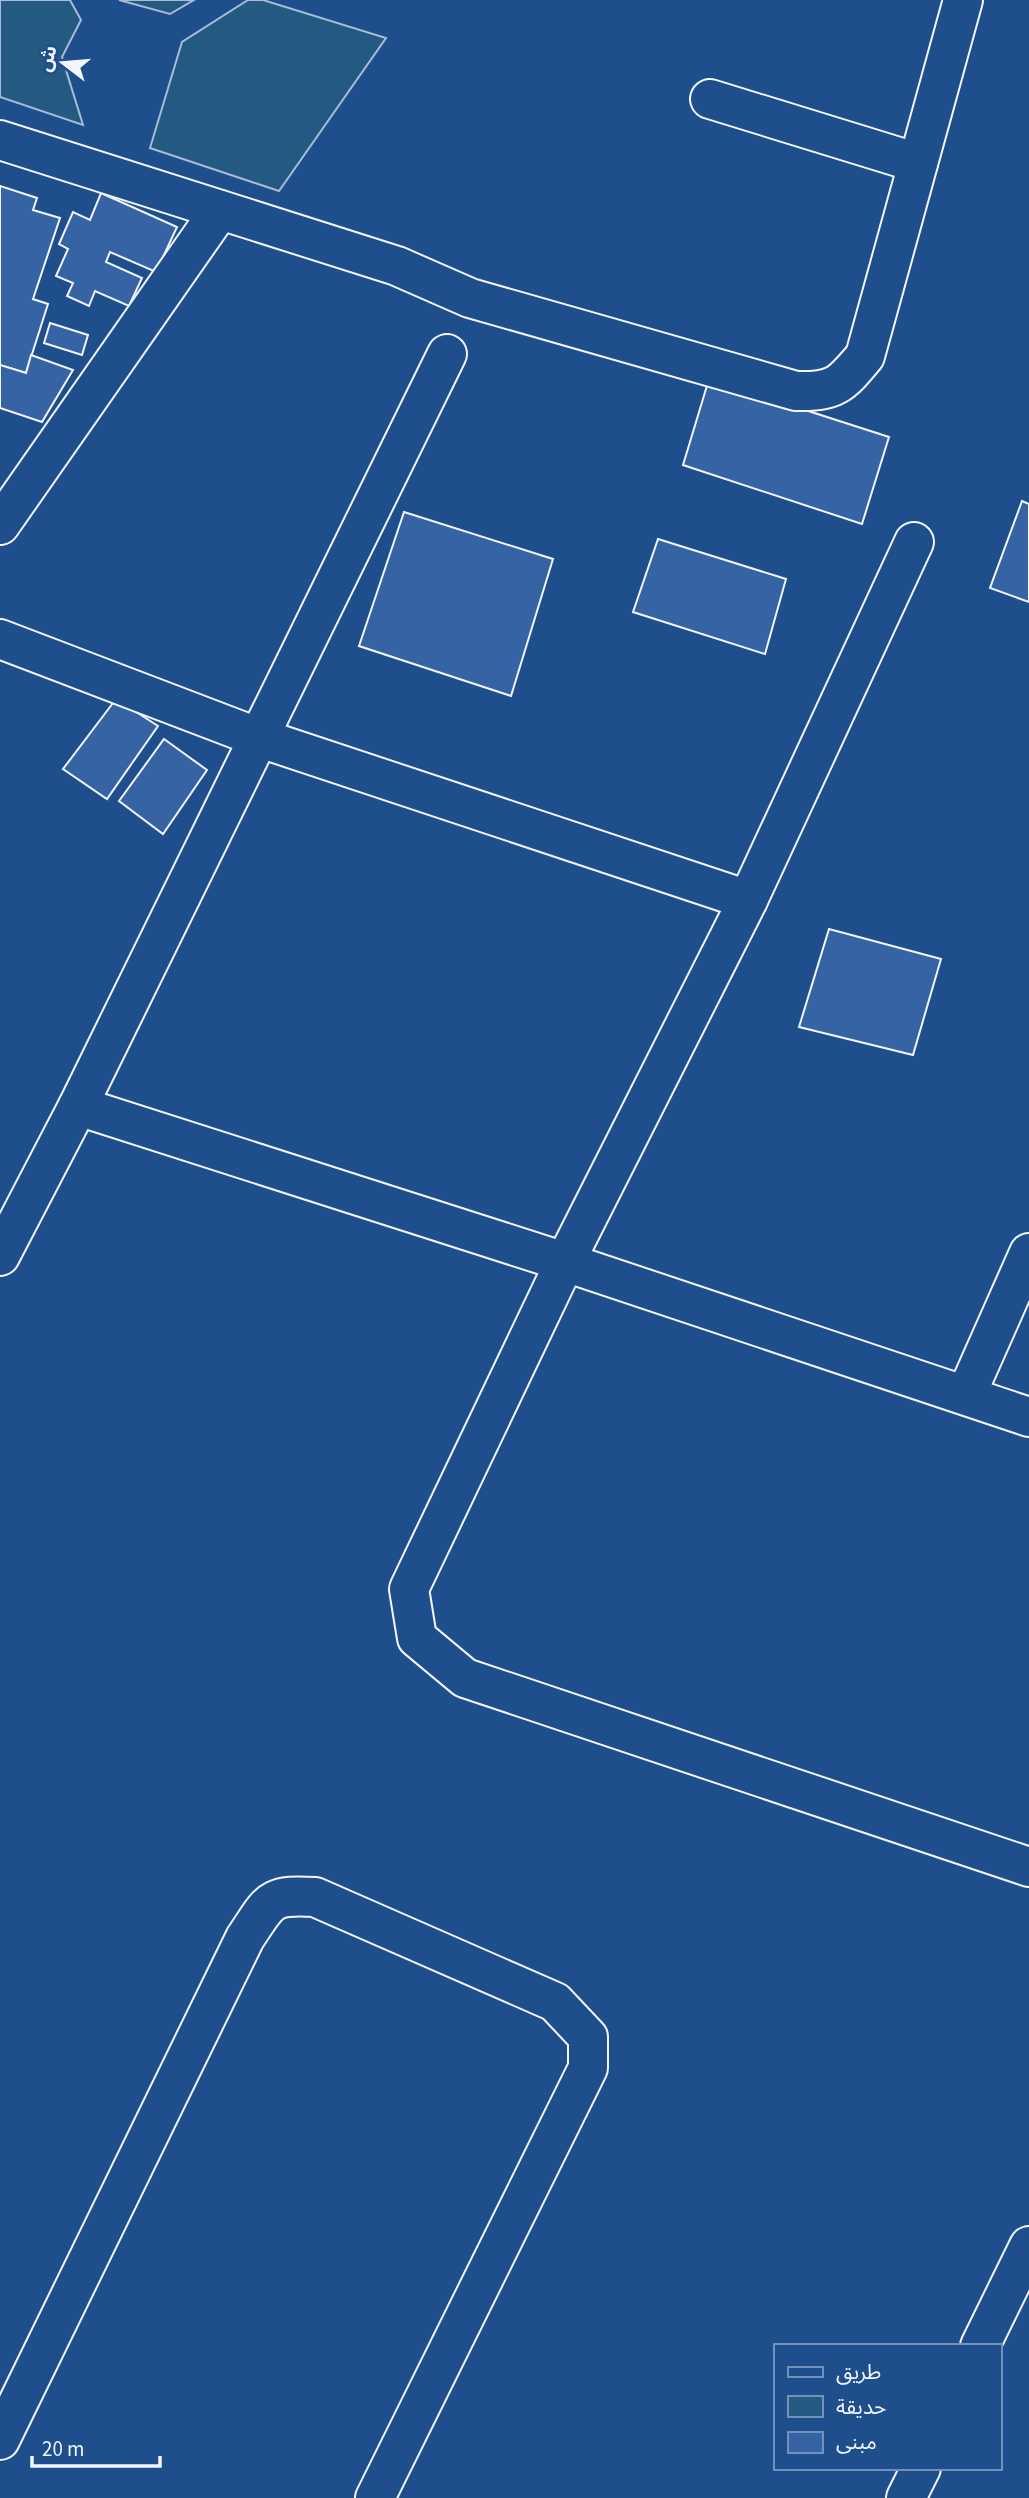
<svg xmlns="http://www.w3.org/2000/svg" width="1029" height="2498" font-family="'Source Sans 3','Noto Sans Arabic',sans-serif">
<style>
.green{fill:#245a82;stroke:#a8bbd7;stroke-width:2}
.building{fill:#3563a3;stroke:#f2f6ff;stroke-width:2}
.lines{fill:none;stroke-linecap:round;stroke-linejoin:round}
.minor-casing{stroke:#f2f6ff;stroke-width:42}
.minor{stroke:#1f4e8c;stroke-width:38}
</style>
<rect width="100%" height="100%" fill="#1f4e8c"/>
<g class="green">
<polygon points="0,0 70,0 81,20 62,57 83,125 0,97"/>
<polygon points="119,0 194,0 170,14"/>
<polygon points="248,0 263,0 386,38 279,191 150,148 182,42"/>
</g>
<g class="building">
<polygon points="0,186 37,198 33,210 60,218 33,299 48,304 26,373 0,365"/>
<polygon points="101,193 177,227 156,272 110,252 106,262 142,278 129,306 95,291 89,306 67,296 73,283 56,276 68,249 59,244 73,212 90,220"/>
<polygon points="50,323 88,335 82,355 44,343"/>
<polygon points="31,355 73,370 42,422 0,408 0,365 26,373"/>
<polygon points="709,379 889,437 862,524 683,465"/>
<polygon points="1022,501 1029,504 1029,602 990,588"/>
<polygon points="404,512 553,559 511,696 359,646"/>
<polygon points="658,539 786,579 765,654 633,612"/>
<polygon points="116,699 158,726 107,799 63,769"/>
<polygon points="164,739 207,770 163,834 119,801"/>
<polygon points="829,929 941,959 913,1055 799,1027"/>
</g>
<g class="lines">
<defs>
<g id="minor">
<polyline points="710,99 918,163"/>
<path d="M0,140l397,126 73,32 326,93c39,1 45,-6 69,-35l98,-356"/>
<polyline points="0,525 220,210"/>
<polyline points="914,542 748,900 565,1262 409,1589 417,1638 465,1678 1029,1867"/>
<polyline points="0,639 257,737 748,900"/>
<polyline points="78,1106 565,1262 1029,1417"/>
<polyline points="0,1256 78,1106 447,354"/>
<polyline points="966,1395 1029,1253"/>
<polyline points="980,2346 1029,2246"/>
<path d="M0,2440l245,-502c25,-37 23,-44 70,-41l240,105 33,35v31l-213,430"/>
<polyline points="906,2498 921,2468"/>
</g>
</defs>
<use href="#minor" class="minor-casing"/>
<use href="#minor" class="minor"/>
</g>
<rect x="774" y="2344" width="228" height="126" fill="#1f4e8c" stroke="#7391ba" stroke-width="2"/>
<rect x="788" y="2367" width="35" height="10" fill="#1f4e8c" stroke="#7391ba" stroke-width="2"/>
<text x="836" y="2379" font-size="21" fill="#f2f6ff">طريق</text>
<rect x="788" y="2396" width="35" height="21" fill="#245a82" stroke="#7391ba" stroke-width="2"/>
<text x="836" y="2414" font-size="21" fill="#f2f6ff">حديقة</text>
<rect x="788" y="2432" width="35" height="21" fill="#3563a3" stroke="#7391ba" stroke-width="2"/>
<text x="836" y="2449" font-size="21" fill="#f2f6ff">مبنى</text>
<g transform="translate(63 63) rotate(286)" stroke="#1f4e8c" stroke-width="5" paint-order="stroke">
<path d="M0-5L12 26L0 18L-12 26Z" fill="#f2f6ff"/>
<text y="-10" font-size="19" font-weight="bold" text-anchor="middle" fill="#f2f6ff">ش</text>
</g>
<path d="M32 2456v10h128v-10" fill="none" stroke="#f2f6ff" stroke-width="3.5"/>
<text x="42" y="2456" font-size="21" fill="#f2f6ff" stroke="#1f4e8c" stroke-width="5" paint-order="stroke">20 m</text>
</svg>
